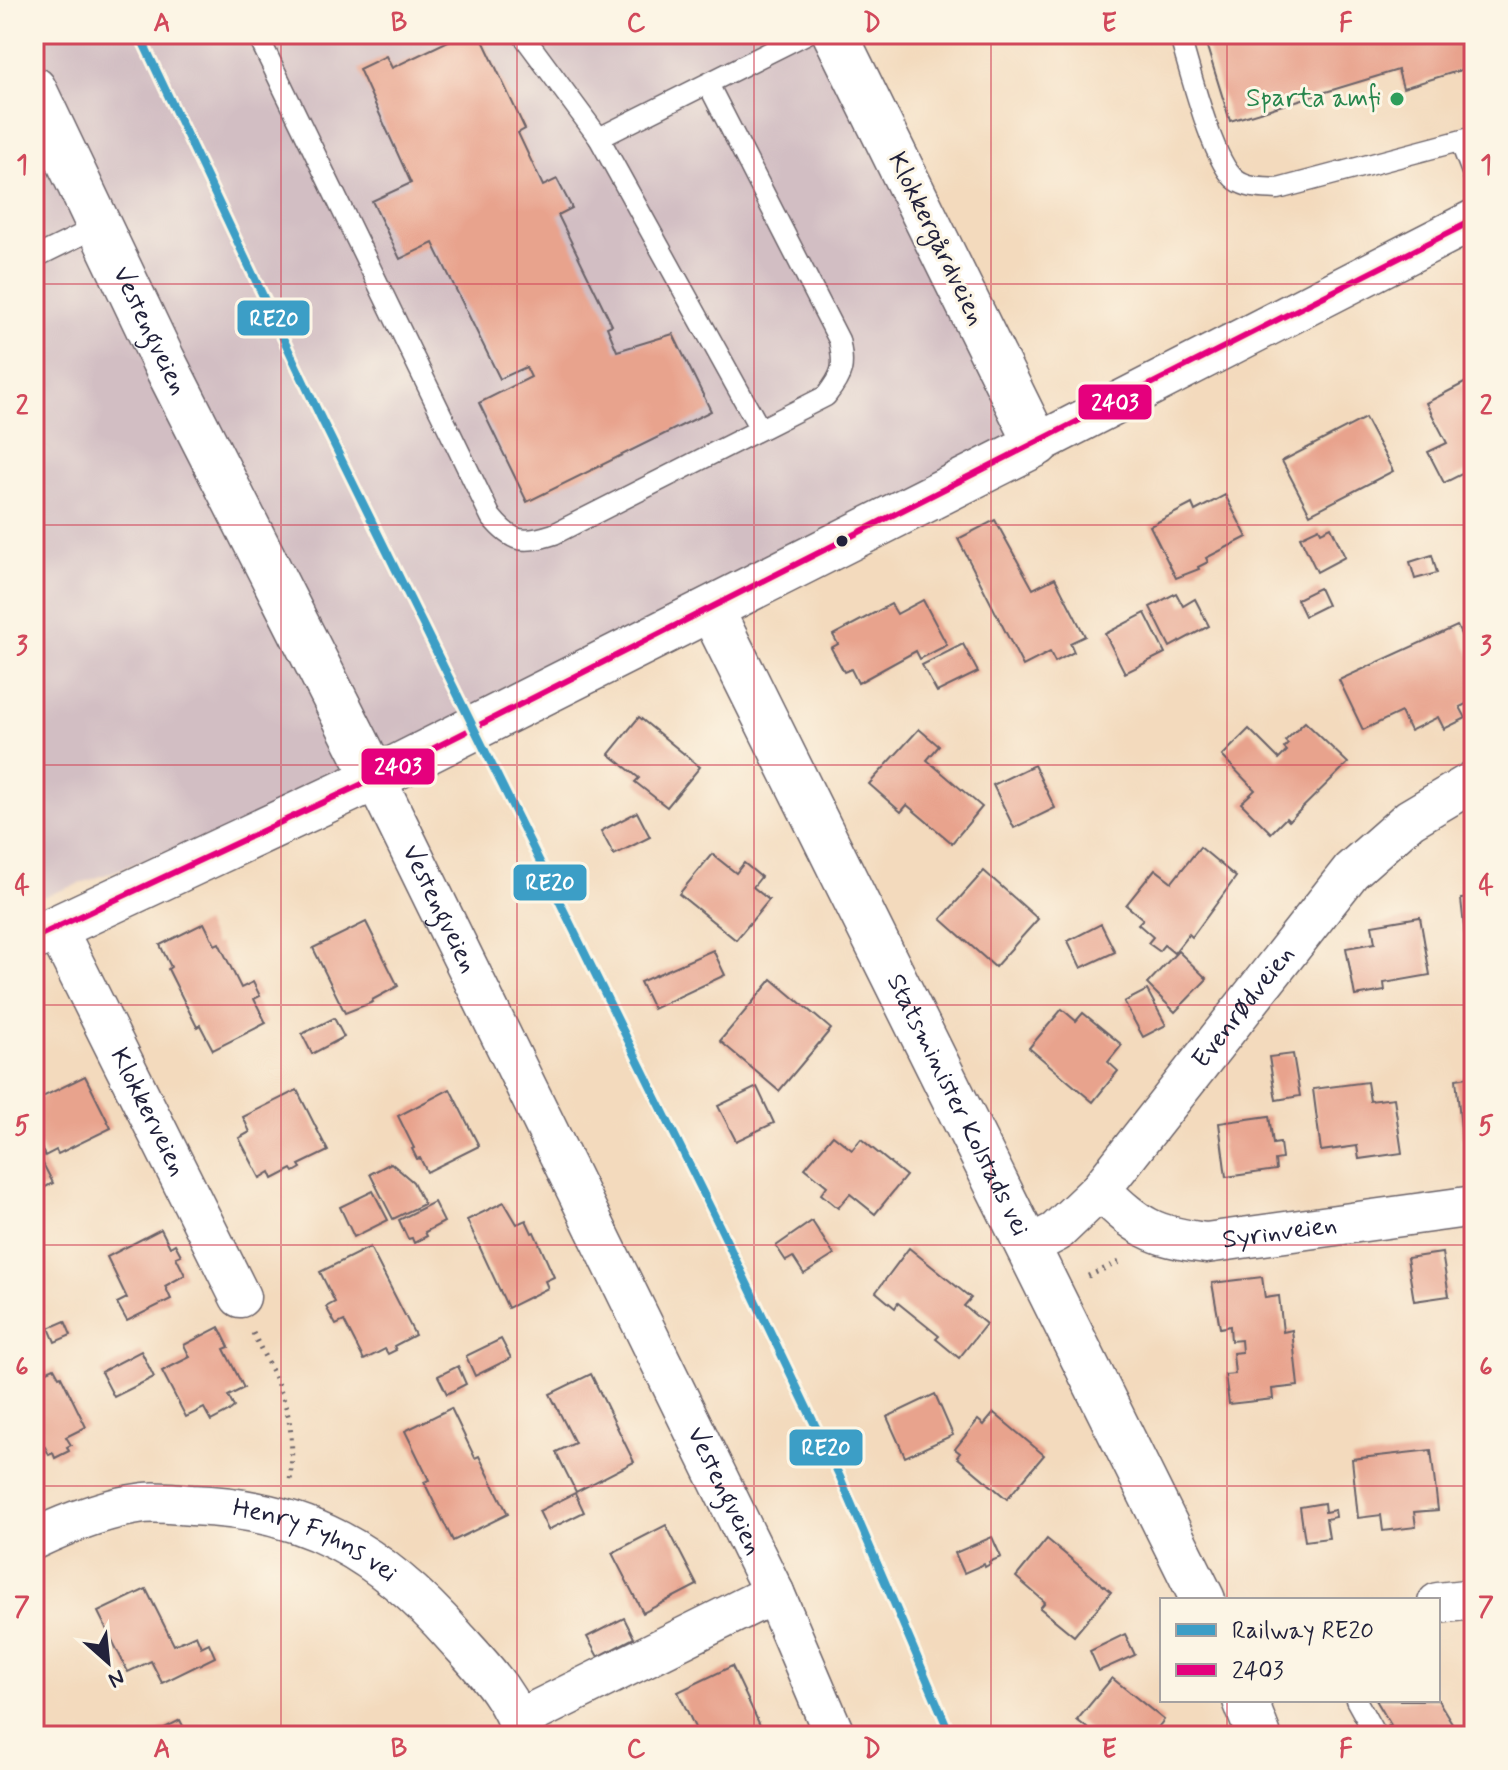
<svg xmlns="http://www.w3.org/2000/svg" width="1508" height="1770" font-family="Mynerve,sans-serif">
<style>
.industrial{fill:#d2bec3}
.building{fill:#e8a38d}
.lines{fill:none;stroke-linecap:round;stroke-linejoin:round}
.service-casing{stroke:#6b6268;stroke-width:23}
.minor-casing{stroke:#6b6268;stroke-width:43}
.tertiary-casing{stroke:#6b6268;stroke-width:47}
.path{stroke:#6b6268;stroke-width:5;stroke-dasharray:2 6;stroke-linecap:butt}
.service{stroke:#fff;stroke-width:20}
.minor{stroke:#fff;stroke-width:40}
.tertiary{stroke:#fff;stroke-width:44}
.bus-1-casing{stroke:#fcf5e5;stroke-width:12}
.bus-1{stroke:#e5007d;stroke-width:6}
.rail-1-casing{stroke:#fcf5e5;stroke-width:14}
.rail-1{stroke:#3c9ec6;stroke-width:8}
.grid{fill:none;stroke:#d1495b;stroke-width:2;stroke-opacity:0.55}
.leisure-dot{fill:#2e9e5b;stroke:#fcf5e5;stroke-width:3}
.bus-dot{fill:#22223b;stroke:#fcf5e5;stroke-width:3}
.labels{text-anchor:middle;dominant-baseline:central;stroke-width:6;stroke-linejoin:round;paint-order:stroke}
.leisure-label{font-size:26px;fill:#27864d;stroke:#fcf5e5;text-anchor:end}
.street-label{font-size:26px;fill:#22223b;stroke:#fcf5e5}
.line-badge{stroke:#fcf5e5;stroke-width:3}
.badge-label{font-size:22px;text-anchor:middle;font-weight:bold;fill:#fff}
.neatline{fill:none;stroke:#d1495b;stroke-width:3}
.grid-label{font-size:26px;text-anchor:middle;font-weight:bold;fill:#d1495b}
</style>
<rect width="100%" height="100%" fill="#fcf5e5"/>
<filter id="ink" filterUnits="userSpaceOnUse"><feTurbulence type="fractalNoise" baseFrequency=".0125" numOctaves="2"/><feDisplacementMap in="SourceGraphic" scale="16" xChannelSelector="R" yChannelSelector="G"/><feConvolveMatrix kernelMatrix="1 2 1 2 8 2 1 2 1" color-interpolation-filters="sRGB"/></filter>
<filter id="wash" filterUnits="userSpaceOnUse"><feTurbulence type="fractalNoise" baseFrequency=".006" numOctaves="4" result="noise"/><feDisplacementMap in="SourceGraphic" scale="32" xChannelSelector="R" yChannelSelector="G"/><feGaussianBlur stdDeviation="1.8" result="paint"/><feColorMatrix in="noise" values="0 0 0 0 0 0 0 0 0 0 0 0 0 0 0 0 0 1.4 0 .05"/><feComposite in="paint" operator="in"/></filter>
<g filter="url(#wash)">
<rect width="100%" height="100%" fill="#f3dabd"/>
<polygon class="industrial" points="34,34 835,34 1037,444 375,778 34,900"/>
<g id="blocks">
<g class="building">
<polygon points="463,34 480,34 525,129 518,133 543,186 557,179 572,208 558,215 612,325 607,327 617,351 673,334 711,411 527,502 479,403 531,377 526,367 500,379 433,243 400,259 372,201 411,183 359,69 386,56 392,68"/>
<polygon points="1203,34 1474,34 1474,66 1403,88 1398,70 1230,121"/>
<polygon points="1474,378 1474,468 1444,483 1428,452 1447,443 1426,403"/>
<polygon points="1365,418 1393,471 1310,514 1282,461"/>
<polygon points="1225,495 1247,537 1206,558 1208,562 1198,567 1199,569 1176,578 1150,526 1192,504 1195,511"/>
<polygon points="995,520 1033,589 1055,578 1085,636 1070,643 1074,652 1055,662 1050,652 1023,666 958,539"/>
<polygon points="1331,527 1345,557 1317,572 1300,537 1319,528 1321,532"/>
<polygon points="1432,555 1437,573 1415,579 1410,562"/>
<polygon points="1319,588 1327,605 1305,616 1297,599"/>
<polygon points="1176,593 1183,606 1195,599 1209,626 1170,647 1150,607"/>
<polygon points="923,600 947,645 920,659 916,651 858,683 851,669 844,672 831,648 838,644 833,635 891,604 897,614"/>
<polygon points="1145,613 1165,653 1125,673 1105,634"/>
<polygon points="1457,626 1474,662 1474,700 1460,707 1466,718 1444,729 1438,717 1410,731 1401,712 1363,730 1339,680"/>
<polygon points="963,644 978,672 937,692 922,665"/>
<polygon points="639,717 700,767 667,807 635,782 639,778 609,754"/>
<polygon points="1305,722 1348,763 1289,821 1286,818 1271,833 1241,803 1255,790 1222,756 1249,729 1279,759 1287,751 1284,748 1288,744 1285,741"/>
<polygon points="919,729 939,746 927,760 982,807 952,843 907,805 901,812 869,784"/>
<polygon points="1034,765 1055,808 1014,828 993,785"/>
<polygon points="637,812 650,837 614,855 601,831"/>
<polygon points="1200,847 1236,877 1192,937 1189,934 1174,953 1164,945 1159,951 1148,943 1153,937 1138,924 1143,919 1126,905 1155,869 1172,882"/>
<polygon points="712,854 736,873 744,863 761,877 753,887 769,900 736,940 679,894"/>
<polygon points="984,871 1038,919 995,967 941,919"/>
<polygon points="1474,898 1474,953 1467,954 1461,899"/>
<polygon points="1420,917 1430,975 1384,983 1385,991 1355,996 1346,948 1375,943 1372,925"/>
<polygon points="366,922 398,986 372,1000 373,1002 345,1013 313,948"/>
<polygon points="204,923 215,945 219,943 241,988 253,982 260,996 254,999 266,1023 213,1050 200,1025 197,1027 168,969 171,967 160,945"/>
<polygon points="1101,924 1115,952 1081,968 1068,941"/>
<polygon points="713,950 725,975 653,1009 640,982"/>
<polygon points="1178,951 1207,979 1175,1012 1147,984"/>
<polygon points="772,979 831,1029 779,1091 720,1041"/>
<polygon points="1147,990 1166,1025 1143,1037 1124,1002"/>
<polygon points="1062,1009 1076,1021 1083,1013 1122,1045 1108,1062 1118,1071 1093,1102 1029,1048"/>
<polygon points="334,1018 344,1037 312,1054 302,1034"/>
<polygon points="1293,1054 1300,1096 1276,1100 1269,1057"/>
<polygon points="85,1076 111,1128 58,1154 56,1150 45,1156 34,1134 34,1101"/>
<polygon points="1474,1076 1474,1137 1462,1138 1456,1079"/>
<polygon points="1367,1082 1370,1101 1394,1098 1402,1153 1359,1159 1357,1146 1321,1151 1313,1089"/>
<polygon points="757,1087 774,1123 736,1141 718,1106"/>
<polygon points="450,1089 479,1146 427,1172 420,1158 417,1159 412,1149 414,1148 398,1116"/>
<polygon points="297,1090 328,1151 299,1165 301,1168 294,1172 292,1169 273,1179 270,1172 260,1178 239,1138 250,1132 243,1117"/>
<polygon points="1269,1116 1273,1144 1280,1143 1282,1159 1275,1160 1276,1170 1226,1177 1219,1123"/>
<polygon points="833,1135 852,1150 861,1139 906,1176 875,1214 850,1194 838,1208 821,1194 827,1186 805,1168"/>
<polygon points="34,1146 53,1183 34,1193"/>
<polygon points="391,1163 413,1182 424,1204 393,1219 370,1174"/>
<polygon points="373,1191 388,1220 354,1237 340,1207"/>
<polygon points="434,1202 444,1222 425,1232 427,1236 414,1243 412,1238 408,1239 399,1220"/>
<polygon points="504,1202 517,1224 526,1220 532,1233 534,1232 554,1277 545,1281 548,1288 508,1308 467,1220"/>
<polygon points="812,1221 834,1255 804,1274 793,1257 786,1261 776,1246"/>
<polygon points="161,1229 170,1247 175,1244 181,1255 176,1257 185,1275 165,1286 171,1299 127,1321 117,1303 127,1298 107,1257"/>
<polygon points="370,1247 415,1335 394,1346 396,1350 388,1354 385,1349 364,1360 344,1321 336,1325 326,1307 335,1302 320,1272"/>
<polygon points="909,1248 971,1298 964,1306 986,1324 959,1358 936,1339 939,1336 898,1303 895,1308 876,1292"/>
<polygon points="1442,1253 1449,1296 1414,1301 1407,1258"/>
<polygon points="1262,1277 1265,1298 1279,1296 1283,1332 1292,1330 1298,1386 1272,1389 1273,1399 1229,1404 1225,1375 1235,1374 1233,1353 1242,1352 1241,1340 1231,1341 1230,1326 1220,1328 1212,1283"/>
<polygon points="65,1321 71,1335 55,1342 49,1328"/>
<polygon points="219,1327 229,1347 224,1349 244,1388 228,1396 234,1407 228,1412 211,1421 204,1408 186,1417 162,1371 190,1357 184,1345"/>
<polygon points="501,1339 511,1358 475,1376 466,1356"/>
<polygon points="141,1351 154,1377 114,1397 101,1372"/>
<polygon points="458,1366 466,1384 447,1394 438,1376"/>
<polygon points="54,1368 59,1377 61,1376 86,1427 66,1437 71,1445 67,1447 69,1451 55,1458 53,1453 49,1455 45,1447 34,1452 34,1377"/>
<polygon points="591,1374 634,1462 576,1492 556,1452 575,1443 550,1394"/>
<polygon points="935,1394 953,1435 905,1457 887,1417"/>
<polygon points="451,1408 475,1458 479,1456 508,1514 453,1541 424,1482 429,1480 405,1431"/>
<polygon points="994,1413 1044,1455 1007,1499 957,1457 960,1453 955,1449 978,1420 984,1425"/>
<polygon points="1431,1450 1438,1510 1414,1512 1416,1527 1383,1531 1381,1515 1358,1518 1352,1459"/>
<polygon points="1467,1486 1474,1486 1474,1524 1471,1524"/>
<polygon points="575,1493 584,1512 548,1530 539,1511"/>
<polygon points="1324,1503 1325,1512 1335,1510 1336,1517 1326,1519 1329,1538 1305,1541 1300,1507"/>
<polygon points="666,1525 697,1585 643,1613 612,1553"/>
<polygon points="992,1537 1001,1557 989,1562 990,1564 985,1567 984,1564 964,1573 955,1553"/>
<polygon points="1047,1539 1111,1592 1074,1636 1040,1608 1045,1602 1016,1577"/>
<polygon points="146,1589 174,1645 196,1635 201,1647 209,1643 215,1657 162,1683 151,1661 128,1672 98,1612"/>
<polygon points="624,1618 634,1638 598,1657 587,1637"/>
<polygon points="1125,1634 1135,1655 1099,1671 1090,1651"/>
<polygon points="732,1666 765,1736 699,1736 678,1692"/>
<polygon points="1112,1678 1164,1720 1151,1736 1097,1736 1077,1720"/>
<polygon points="1376,1700 1438,1700 1460,1736 1392,1736 1387,1727 1391,1725"/>
<polygon points="180,1720 188,1736 149,1736"/>
</g>
</g>
</g>
<g filter="url(#ink)">
<use href="#blocks" fill-opacity="0" stroke="#6b6268" stroke-width="2"/>
<g class="lines">
<defs>
<g id="service">
<path d="M257,34l234,483c21,26 32,27 63,17l272,-138c17,-22 19,-29 13,-56l-131,-256"/>
<polyline points="522,34 599,138 760,429"/>
<path d="M1179,34c10,32 33,128 57,146 12,9 28,8 42,9l196,-52"/>
<polyline points="599,138 806,34"/>
<polyline points="1460,141 1474,177"/>
<polyline points="34,258 99,226"/>
<polyline points="1356,1700 1376,1736"/>
</g>
<g id="minor">
<polyline points="1037,444 1474,220"/>
<path id="s1" d="M375,778l399,815 61,143"/>
<path id="s2" d="M56,928l184,369"/>
<path id="s3" d="M1100,1190c39,37 51,46 106,53l268,-37"/>
<path id="s4" d="M1027,1247l29,-15 44,-42 251,-319 59,-52 64,-38"/>
<path id="s5" d="M34,1539c34,-16 72,-31 110,-36 15,-2 33,1 48,2 114,4 189,48 263,132 26,29 58,60 67,99"/>
<polyline points="1438,1603 1474,1599"/>
<polyline points="518,1720 774,1593"/>
</g>
<g id="tertiary">
<path id="s6" d="M34,89l129,271 212,418"/>
<path id="s7" d="M711,609l492,991"/>
<polyline points="34,938 375,778 1037,444 835,34"/>
<polyline points="1245,1700 1259,1736"/>
</g>
</defs>
<use href="#service" class="service-casing"/>
<use href="#minor" class="minor-casing"/>
<use href="#tertiary" class="tertiary-casing"/>
<g class="path">
<polyline points="1088,1276 1122,1261"/>
<path d="M253,1333c29,59 44,81 37,149"/>
</g>
<use href="#service" class="service"/>
<use href="#minor" class="minor"/>
<use href="#tertiary" class="tertiary"/>
<defs>
<polyline id="bus-1" points="34,938 375,778 1474,220"/>
</defs>
<use href="#bus-1" class="bus-1-casing"/>
<use href="#bus-1" class="bus-1"/>
<defs>
<polyline id="rail-1" points="139,34 318,412 719,1225 840,1477 951,1736"/>
</defs>
<use href="#rail-1" class="rail-1-casing"/>
<use href="#rail-1" class="rail-1"/>
</g>
</g>
<path class="grid" d="M281,34v1702M517,34v1702M754,34v1702M991,34v1702M1227,34v1566M34,284h1440M34,525h1440M34,765h1440M34,1005h1440M34,1245h1440M34,1486h1440M1227,1700v36"/>
<circle class="leisure-dot" cx="1397" cy="99" r="8"/>
<circle class="bus-dot" cx="842" cy="541" r="7"/>
<g class="labels">
<g class="leisure-label">
<text x="1381" y="99">Sparta amfi</text>
</g>
<g class="street-label">
<text transform="translate(936 239) rotate(64)">Klokkergårdveien</text>
<text stroke="none"><textPath href="#s6" startOffset="268">Vestengveien</textPath></text>
<text stroke="none"><textPath href="#s1" startOffset="146">Vestengveien</textPath></text>
<text stroke="none"><textPath href="#s4" startOffset="326">Evenrødveien</textPath></text>
<text stroke="none"><textPath href="#s7" startOffset="554">Statsminister Kolstads vei</textPath></text>
<text stroke="none"><textPath href="#s2" startOffset="206">Klokkerveien</textPath></text>
<text stroke="none"><textPath href="#s3" startOffset="196">Syrinveien</textPath></text>
<text stroke="none"><textPath href="#s1" startOffset="794">Vestengveien</textPath></text>
<text stroke="none"><textPath href="#s5" startOffset="294">Henry Fyhns vei</textPath></text>
</g>
</g>
<g class="line-badge">
<rect x="236" y="299" width="75" height="38" rx="8" fill="#3c9ec6"/>
<rect x="1077" y="383" width="76" height="38" rx="8" fill="#e5007d"/>
<rect x="360" y="747" width="76" height="39" rx="8" fill="#e5007d"/>
<rect x="512" y="863" width="76" height="39" rx="8" fill="#3c9ec6"/>
<rect x="788" y="1428" width="76" height="39" rx="8" fill="#3c9ec6"/>
</g>
<g class="badge-label">
<text x="274" y="326">RE20</text>
<text x="1115" y="410">2403</text>
<text x="398" y="774">2403</text>
<text x="550" y="890">RE20</text>
<text x="826" y="1455">RE20</text>
</g>
<rect width="1508" height="1770" fill="none" stroke="#fcf5e5" stroke-width="88"/>
<rect x="1160" y="1598" width="280" height="104" fill="#fcf5e5" stroke="#a5a1a1" stroke-width="2"/>
<rect x="1176" y="1624" width="40" height="12" fill="#3c9ec6" stroke="#a5a1a1" stroke-width="2"/>
<text x="1232" y="1638" font-size="24" fill="#22223b">Railway RE20</text>
<rect x="1176" y="1664" width="40" height="12" fill="#e5007d" stroke="#a5a1a1" stroke-width="2"/>
<text x="1232" y="1678" font-size="24" fill="#22223b">2403</text>
<g transform="translate(108 1662) rotate(153)" stroke="#fcf5e5" stroke-width="6" paint-order="stroke">
<path d="M0-6L14 30L0 20L-14 30Z" fill="#22223b"/>
<text y="-12" font-size="22" font-weight="bold" text-anchor="middle" fill="#22223b">N</text>
</g>
<rect x="44" y="44" width="1420" height="1682" class="neatline"/>
<g class="grid-label">
<text x="162" y="31">A</text>
<text x="399" y="31">B</text>
<text x="636" y="31">C</text>
<text x="872" y="31">D</text>
<text x="1109" y="31">E</text>
<text x="1346" y="31">F</text>
<text x="22" y="173">1</text>
<text x="1486" y="173">1</text>
<text x="22" y="414">2</text>
<text x="1486" y="414">2</text>
<text x="22" y="654">3</text>
<text x="1486" y="654">3</text>
<text x="22" y="894">4</text>
<text x="1486" y="894">4</text>
<text x="22" y="1134">5</text>
<text x="1486" y="1134">5</text>
<text x="22" y="1375">6</text>
<text x="1486" y="1375">6</text>
<text x="22" y="1615">7</text>
<text x="1486" y="1615">7</text>
<text x="162" y="1757">A</text>
<text x="399" y="1757">B</text>
<text x="636" y="1757">C</text>
<text x="872" y="1757">D</text>
<text x="1109" y="1757">E</text>
<text x="1346" y="1757">F</text>
</g>
</svg>
